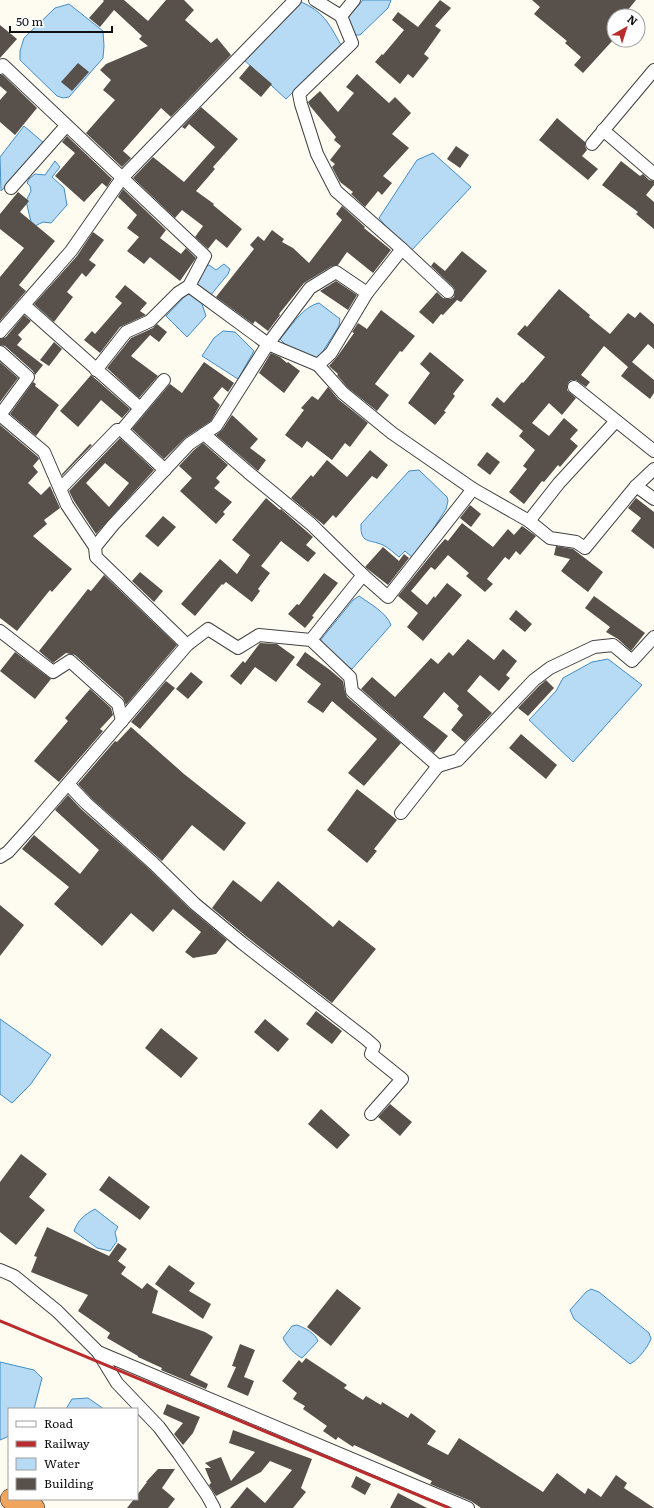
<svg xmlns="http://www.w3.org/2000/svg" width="654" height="1508" font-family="Literata,serif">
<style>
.water{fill:#b7dbf4;stroke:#418dc8}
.building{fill:#57504b;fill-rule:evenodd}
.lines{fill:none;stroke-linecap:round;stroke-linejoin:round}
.street-casing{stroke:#424242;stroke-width:14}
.highway-casing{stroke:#202020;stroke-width:22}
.street{stroke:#fff;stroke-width:12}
.highway{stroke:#efa55e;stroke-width:21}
.rail{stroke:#ba2b2d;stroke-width:3}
</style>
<rect width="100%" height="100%" fill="#fefcf1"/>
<g class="water">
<polygon points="363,0 391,0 388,8 360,35 354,35 347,22 349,16"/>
<path d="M299,1c25,11 29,21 42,44l-55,54 -44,-41z"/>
<polygon points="69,4 103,31 104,46 103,58 69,97 63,98 57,96 20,60 20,51 24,38 55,8"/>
<polygon points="24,126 45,144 1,191 0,157"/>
<polygon points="433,153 471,187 410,252 398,241 379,218 417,160"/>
<polygon points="55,161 60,167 52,177 64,188 67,205 51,223 43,222 35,226 31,222 26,201 31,191 30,186 27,183 29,179 35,174 45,175"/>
<polygon points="224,264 230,269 228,274 210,296 195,284 205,267 209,265 216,270"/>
<polygon points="188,293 201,301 206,316 187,337 166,316"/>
<path d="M319,303l21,16 -1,7 -21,33 -32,-14 -6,-6c11,-12 22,-32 39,-36z"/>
<polygon points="223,331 235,332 254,351 238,379 202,356 214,338"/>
<path d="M419,470l28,27 1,4 -2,8 -32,50 -9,-8 -6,6c-5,-4 -10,-9 -16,-12 -14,-6 -23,-1 -22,-21l48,-53z"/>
<path d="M359,596c11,8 27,16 32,29l-39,44 -14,-9 -19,-18 34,-42z"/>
<polygon points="608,659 642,685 573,762 529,720 556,691 563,678 592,662"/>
<polygon points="0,1019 51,1055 30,1085 12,1103 0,1094"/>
<path d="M95,1209l23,18 -3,5 2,9 -7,10 -13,-3 -23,-17c4,-11 10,-16 21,-22z"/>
<path d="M591,1289l8,3 50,41 2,6c-4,9 -12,20 -21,25l-56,-45 -4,-9 16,-18z"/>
<path d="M297,1325c8,3 18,8 21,16l-16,17c-8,-4 -15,-12 -19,-20l9,-12z"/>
<polygon points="0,1362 34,1370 42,1378 34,1409 9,1409 9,1436 0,1440"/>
<polygon points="88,1398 104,1409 66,1409 72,1399"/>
</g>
<g class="building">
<polygon points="103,0 124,0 148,21 166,0 184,0 194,10 185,20 211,43 217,38 231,55 171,117 161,108 123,151 131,158 122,167 86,133 115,100 103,90 111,80 100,70 106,64 148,46 139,39 142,36 114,10 100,27 89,18 104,1"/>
<polygon points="440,0 451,8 435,26 441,30 424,54 429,58 413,78 408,74 400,84 375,62 382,54 383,55 404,30 392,20 398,12 418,27"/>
<polygon points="532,0 636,0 623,16 614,16 614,28 610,33 614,37 614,39 583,73 574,65 581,57 565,43 567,41 534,14 540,7"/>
<polygon points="0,25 17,39 0,58"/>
<polygon points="78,63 89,72 72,91 61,82"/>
<polygon points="250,65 272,84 261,97 239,78"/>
<polygon points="357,74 389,103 395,97 411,113 392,134 409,148 383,176 392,183 382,195 378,191 365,207 351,194 353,192 340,182 332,167 335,164 330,160 341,146 334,140 336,137 310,106 308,102 320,91 338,112 354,93 346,87"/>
<polygon points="0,75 3,75 37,108 15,135 0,122 0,100 7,92 0,86"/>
<polygon points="201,107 238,139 213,167 215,169 196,191 214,204 213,205 242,229 227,248 216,239 208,249 195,237 203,226 182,210 175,218 133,178 153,157 184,182 215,147 189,124 185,129 182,127"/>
<polygon points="557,118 585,142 585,146 587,150 582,156 598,169 588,180 539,140"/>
<polygon points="67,136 112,179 107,187 102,183 84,202 55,176 75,153 62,142"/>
<polygon points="456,146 469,155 460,168 447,159"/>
<polygon points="621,161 640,176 643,174 649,180 654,181 654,185 646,195 654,202 654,229 636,214 638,212 602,185"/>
<polygon points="123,189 166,230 160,238 181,254 186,248 196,258 180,281 150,257 144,264 127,251 139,237 127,228 137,215 118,197"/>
<polygon points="18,192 29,201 20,212 55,241 19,285 26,291 0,321 0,277 24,248 0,229 0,214"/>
<polygon points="342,206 365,227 364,228 391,250 373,273 347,252 338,265 332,266 304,283 279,314 280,315 268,331 255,321 253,324 216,297 254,249 250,245 258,236 264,241 272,230 284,239 282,242 293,248 309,263 342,220 336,214"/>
<polygon points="93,232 104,240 89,260 96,265 86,277 82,273 67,292 73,297 54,322 34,304 77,256"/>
<polygon points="462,251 487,271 461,302 457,300 443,315 441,314 433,324 419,312 437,292 443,298 450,299 454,297 455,290 453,287 431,266 434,262 445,271"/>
<polygon points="336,281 357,295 348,310 320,291"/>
<polygon points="125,285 147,303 140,311 146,315 120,327 100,353 84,340 92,331 95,334 122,303 115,297"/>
<polygon points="559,289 590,315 589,317 610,334 628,313 635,318 640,312 654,324 654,349 648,344 632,362 654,380 654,393 650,399 621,376 628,367 604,346 581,375 590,382 586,387 576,380 571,380 568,383 567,390 576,398 562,415 549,403 532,423 549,436 564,418 578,430 570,439 578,446 560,467 558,465 544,482 542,481 524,504 509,492 527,469 523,466 535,450 519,436 523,431 491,405 497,397 504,403 522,382 523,383 545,357 517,334 525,325 527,327"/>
<polygon points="381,310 415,336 402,352 400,351 375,384 389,395 377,411 348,388 337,375 338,374 329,366 337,357 354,333 352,332 358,323 367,329"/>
<polygon points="24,315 31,321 18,335 22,339 17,345 43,365 35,375 33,371 5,346 0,345 0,339 6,337"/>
<polygon points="157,324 167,332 159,342 150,335 131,356 158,376 139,398 107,368 131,338 153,328"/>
<polygon points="54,342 62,349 49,366 40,360"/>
<polygon points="430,352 464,380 453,394 455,396 444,411 446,412 435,425 408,403 430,373 420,364"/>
<polygon points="271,353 280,357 287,363 288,362 300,371 284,393 259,373"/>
<polygon points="0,362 18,378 0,402"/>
<polygon points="204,362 234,383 228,392 222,387 213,398 220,405 211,421 185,438 164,459 132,429 170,384 182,393"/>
<polygon points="91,375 130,409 122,418 101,400 78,427 60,411"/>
<polygon points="33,382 36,384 35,386 59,405 36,436 10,414"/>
<polygon points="328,387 338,399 368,423 350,447 345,443 332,460 307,441 302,448 285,435 304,410 301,408 312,396 318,400"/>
<polygon points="232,415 258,439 250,448 266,460 258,471 216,435 222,430"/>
<polygon points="0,425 38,457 39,459 33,466 38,472 28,483 41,495 50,486 60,508 44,520 47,524 33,536 72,569 52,592 50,590 17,631 0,618"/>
<path d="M120,438l34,32 -58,64 -22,-33 -5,-10zM105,463l24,20 -20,24 -23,-24z"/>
<polygon points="203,443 228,465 216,478 220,482 214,488 232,502 223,512 225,514 216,524 180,491 192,478 179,466 194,450"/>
<polygon points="90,444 92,445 62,476 62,474"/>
<polygon points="370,450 388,465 377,479 372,476 336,518 333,515 324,525 291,498 311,475 313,477 327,460 347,477"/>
<polygon points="487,452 500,462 490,475 477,465"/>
<polygon points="266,498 280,510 281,509 313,537 306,545 316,553 308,562 281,541 261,566 270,573 258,589 260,591 252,602 226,582 223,585 222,584 195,616 181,604 220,559 237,574 250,555 232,540"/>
<polygon points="636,498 654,512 654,549 631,531 641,518 628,508"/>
<polygon points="470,505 481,514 471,527 460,518"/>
<polygon points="163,516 176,527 158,547 145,536"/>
<polygon points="462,523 493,547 508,529 514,535 522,526 536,536 520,555 516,551 509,560 505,557 487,579 493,584 485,592 466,576 469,573 448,555 435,570 431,567 411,591 427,605 434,596 435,598 447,583 462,595 423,641 407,627 418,613 398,596 436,549 445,539 448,541"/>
<polygon points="556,546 573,549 603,572 588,592 561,571 570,559 554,555"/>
<polygon points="383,547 399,561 404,554 409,558 388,585 365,567"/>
<polygon points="140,572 163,591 154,602 132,581"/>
<polygon points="324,573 338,583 312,616 314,617 305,628 288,614 297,604 299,605"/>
<polygon points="104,575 177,645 126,705 123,698 75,655 66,653 53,663 39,651 88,589 91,591"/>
<polygon points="594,596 645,633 631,651 618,639 606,632 610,627 585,608"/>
<polygon points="516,610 532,624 525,632 509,619"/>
<polygon points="468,639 494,660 503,649 517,661 506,675 510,678 499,691 480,675 467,691 492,713 465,742 451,730 463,715 457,709 459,706 444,692 423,717 448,736 434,753 361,689 372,677 395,697 431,658 438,664 449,652 453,656"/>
<polygon points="260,643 277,644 295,657 276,682 255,667 241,685 230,676 243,661 245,663"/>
<polygon points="15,652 51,679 35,699 0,671"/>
<polygon points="305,652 330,670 343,681 345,692 347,697 401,743 364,786 348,773 377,739 332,701 323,713 307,702 321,684 296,665"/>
<polygon points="191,672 203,682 188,699 176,689"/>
<polygon points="546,680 554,688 528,716 518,708 539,686"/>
<polygon points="166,681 175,688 140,729 131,722"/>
<polygon points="90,689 111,708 113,715 100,729 103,731 59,782 34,761 68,721 65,718"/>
<polygon points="131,727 184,774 246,823 224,851 192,825 162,861 91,798 78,784 115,741 117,742"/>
<polygon points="521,734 557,765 546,779 509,748"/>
<polygon points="357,789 397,820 374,849 377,851 367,863 327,830"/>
<polygon points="68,795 81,809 148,868 190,909 227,940 216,954 193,958 185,952 201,932 173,909 153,932 131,913 102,946 54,904 69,887 22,849 34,835 80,874 99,850 55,810"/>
<polygon points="233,880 261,902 278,881 333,927 339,920 376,949 332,1003 247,937 212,908"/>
<polygon points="0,905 24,925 0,956"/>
<polygon points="316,1011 342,1031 332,1044 306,1024"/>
<polygon points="265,1019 289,1039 278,1052 254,1032"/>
<polygon points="161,1028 198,1058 181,1078 145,1048"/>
<polygon points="390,1104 412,1122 400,1136 378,1117"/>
<polygon points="321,1109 350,1135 337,1149 308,1124"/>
<polygon points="21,1154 47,1174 29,1197 45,1210 16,1245 0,1232 0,1182"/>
<polygon points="109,1176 150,1207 140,1220 99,1190"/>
<polygon points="47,1227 109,1256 118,1243 127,1249 118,1261 126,1267 121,1274 142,1289 147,1283 158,1291 152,1313 205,1332 213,1337 190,1375 208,1384 206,1389 161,1370 162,1368 138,1357 138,1356 107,1338 110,1333 78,1311 88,1295 31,1272 37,1257 34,1256"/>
<polygon points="169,1265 195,1283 189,1291 211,1304 203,1319 155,1284"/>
<polygon points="337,1289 361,1308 331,1346 307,1327"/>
<polygon points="240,1344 255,1350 244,1377 254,1381 248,1396 227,1387 236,1367 232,1366"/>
<polygon points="306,1358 347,1385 344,1388 363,1400 366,1396 381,1405 382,1402 408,1418 411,1413 436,1431 427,1444 448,1455 459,1438 543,1492 557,1473 585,1494 588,1488 601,1497 616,1475 627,1483 624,1488 654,1508 481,1508 471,1501 430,1484 432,1481 354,1445 353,1447 338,1437 336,1440 323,1431 327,1426 303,1409 305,1406 293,1399 297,1393 282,1381 299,1360 302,1363"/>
<polygon points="167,1404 200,1417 193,1433 183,1445 174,1434 183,1423 163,1414"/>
<polygon points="233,1430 312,1459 301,1488 306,1492 293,1508 230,1508 247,1487 265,1503 292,1470 270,1461 261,1472 216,1496 209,1485 211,1483 205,1468 211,1468 205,1463 221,1457 231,1481 255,1452 229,1443"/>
<polygon points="158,1469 175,1469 162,1488 175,1499 168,1508 127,1508 134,1499 137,1499 137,1495 147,1482 146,1482"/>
<polygon points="356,1476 371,1484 365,1495 351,1487"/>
<polygon points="398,1493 427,1508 390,1508"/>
</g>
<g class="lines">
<defs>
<g id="street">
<polyline points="315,0 341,16 354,0"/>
<polyline points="341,16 352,43 299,94 301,104 317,154 336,191 402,249 448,292"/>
<polyline points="0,68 3,65 205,256 189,286 268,344 318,365 331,353 367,293 402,249"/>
<polyline points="603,130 654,174"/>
<polyline points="592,144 654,70"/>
<polyline points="11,188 66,126"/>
<polyline points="24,305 140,408"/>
<polyline points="0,332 71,251 122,178 295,0"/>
<polyline points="0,352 28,377 0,415"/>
<polyline points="96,370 126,332 150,321 178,293 189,286"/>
<polyline points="164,380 122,430 165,470"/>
<polyline points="574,387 654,451"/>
<polyline points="0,415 44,452 67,505 95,547 96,557 187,645"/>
<polyline points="204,434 249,473 311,524 363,575"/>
<polyline points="636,486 654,499"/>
<polyline points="60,489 117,430 122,430"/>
<polyline points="473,489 529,521 550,538 576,542 585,548 636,486 654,469"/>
<polyline points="529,521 559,483 616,421"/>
<polyline points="95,547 113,525 189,444 216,426 268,344 310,288 336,272 367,293"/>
<polyline points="0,631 53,672 70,661 118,704 122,721"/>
<polyline points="311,640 363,575 388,597 473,489 392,433 343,393 318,365"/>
<polyline points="68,784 86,803 153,863 195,904 242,943 366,1039 374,1046 371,1054 402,1079 371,1114"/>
<polyline points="401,813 438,766"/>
<polyline points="0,857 8,852 35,822 187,645 208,629 238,648 259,635 311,640 350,677 352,691 438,766 458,760 534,680 550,668 594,647 613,645 632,661 654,637"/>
<polyline points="0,1270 14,1276 57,1311 98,1352 117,1383 159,1427 179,1454 207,1495 214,1508"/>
<polyline points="98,1352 468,1508"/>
</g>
<polyline id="highway" points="11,1499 34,1508"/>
</defs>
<use href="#street" class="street-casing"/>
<use href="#highway" class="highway-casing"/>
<use href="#street" class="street"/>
<use href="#highway" class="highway"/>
<polyline class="rail" points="0,1321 449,1508"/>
</g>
<rect x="8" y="1408" width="130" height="92" fill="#ffffff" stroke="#9f9f9f"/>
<rect x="16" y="1421" width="20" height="6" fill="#ffffff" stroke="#9f9f9f"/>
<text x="44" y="1428" font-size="12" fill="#0f0f0f">Road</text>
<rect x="16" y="1441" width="20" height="6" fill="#ba2b2d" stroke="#9f9f9f"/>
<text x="44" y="1448" font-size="12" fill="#0f0f0f">Railway</text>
<rect x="16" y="1458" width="20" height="12" fill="#b7dbf4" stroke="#9f9f9f"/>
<text x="44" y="1468" font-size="12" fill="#0f0f0f">Water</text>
<rect x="16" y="1478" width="20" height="12" fill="#57504b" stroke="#9f9f9f"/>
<text x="44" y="1488" font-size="12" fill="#0f0f0f">Building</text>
<g transform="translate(626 28) rotate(39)"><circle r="19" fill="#ffffff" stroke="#9f9f9f"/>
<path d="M0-3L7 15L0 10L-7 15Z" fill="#ba2b2d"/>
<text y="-6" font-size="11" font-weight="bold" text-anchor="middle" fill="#0f0f0f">N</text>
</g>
<path d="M10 26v6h102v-6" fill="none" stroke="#0f0f0f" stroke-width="2"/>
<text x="16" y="26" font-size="12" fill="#0f0f0f" stroke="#ffffff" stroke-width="3" paint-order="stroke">50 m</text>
</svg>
